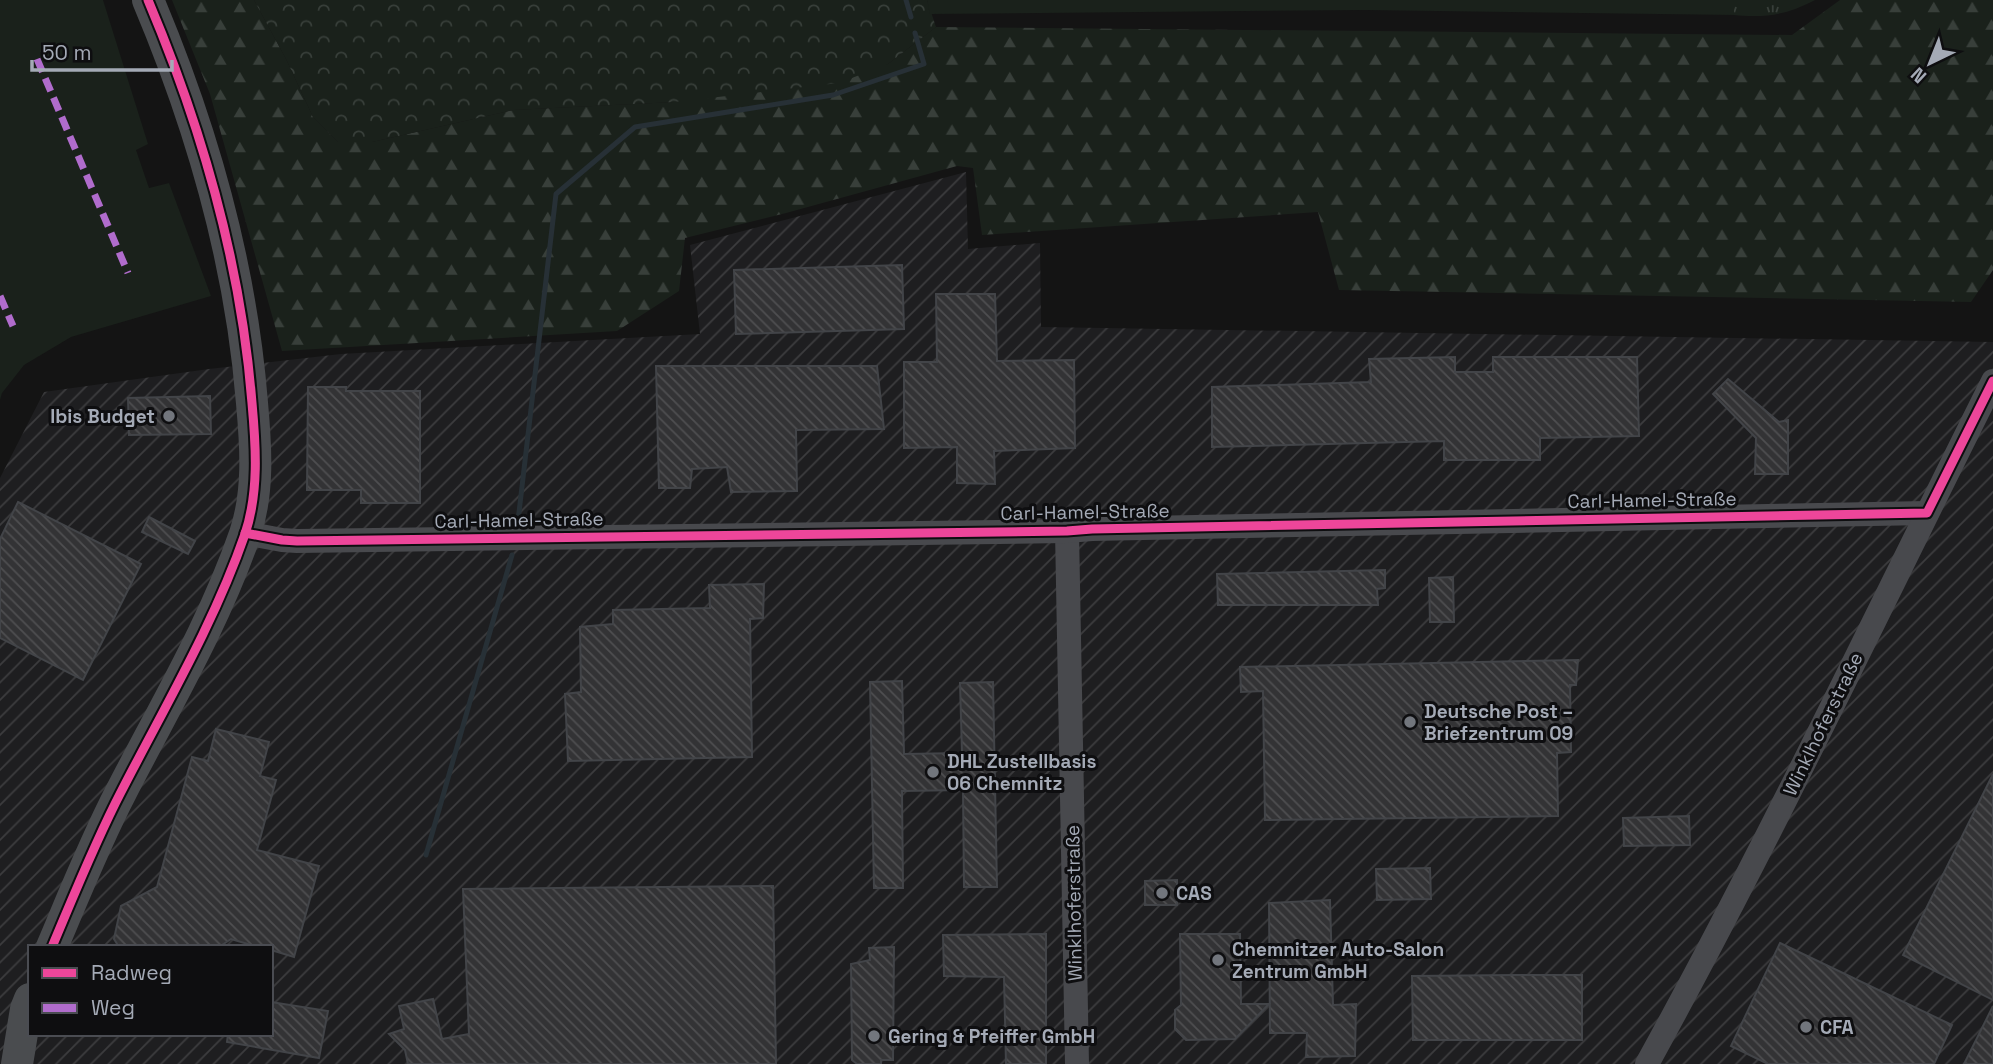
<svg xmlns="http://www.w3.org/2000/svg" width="1993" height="1064" font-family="'Space Grotesk',sans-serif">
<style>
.industrial{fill:url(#industrial-furrows);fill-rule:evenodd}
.grass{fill:url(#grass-tufts)}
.forest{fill:url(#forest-firs)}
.park{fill:url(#park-crowns)}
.garden{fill:#1a211b}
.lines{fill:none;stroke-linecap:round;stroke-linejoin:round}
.stream{stroke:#273036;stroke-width:5}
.building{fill:url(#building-back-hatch);stroke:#424448;stroke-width:2}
.minor{stroke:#48494d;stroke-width:24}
.major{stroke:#4a4c4f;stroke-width:32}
.quiet{stroke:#b06ccc;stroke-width:7;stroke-dasharray:14 7;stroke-linecap:butt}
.cycleway-casing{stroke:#0e0e10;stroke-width:13}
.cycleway{stroke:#ed469a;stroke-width:9}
.poi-dot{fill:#72767d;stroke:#0e0e10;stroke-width:2.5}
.labels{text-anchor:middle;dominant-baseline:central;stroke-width:6;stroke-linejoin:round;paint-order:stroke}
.poi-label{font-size:19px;font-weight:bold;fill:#a4aab6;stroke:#0e0e10;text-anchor:start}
.street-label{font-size:19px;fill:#a4aab6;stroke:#0e0e10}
</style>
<defs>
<pattern id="industrial-furrows" width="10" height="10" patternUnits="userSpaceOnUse" patternTransform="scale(1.75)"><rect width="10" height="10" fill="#1e1e20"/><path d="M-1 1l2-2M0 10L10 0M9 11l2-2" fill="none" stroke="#3c3c3e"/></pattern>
<pattern id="grass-tufts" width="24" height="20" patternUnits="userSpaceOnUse" patternTransform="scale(1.75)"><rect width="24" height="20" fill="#1a211b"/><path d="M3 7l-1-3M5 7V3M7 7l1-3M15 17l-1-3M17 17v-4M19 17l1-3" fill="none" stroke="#383f3a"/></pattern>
<pattern id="forest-firs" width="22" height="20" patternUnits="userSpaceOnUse" patternTransform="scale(1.75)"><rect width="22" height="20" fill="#1a211b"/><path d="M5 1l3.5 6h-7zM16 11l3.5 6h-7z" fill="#383f3a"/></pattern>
<pattern id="park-crowns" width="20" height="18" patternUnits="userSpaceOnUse" patternTransform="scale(1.75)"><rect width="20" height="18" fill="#1a211b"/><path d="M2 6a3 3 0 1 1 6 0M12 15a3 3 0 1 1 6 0" fill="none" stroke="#383f3a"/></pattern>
<pattern id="building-back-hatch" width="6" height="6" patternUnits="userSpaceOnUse" patternTransform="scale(1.75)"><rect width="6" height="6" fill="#333335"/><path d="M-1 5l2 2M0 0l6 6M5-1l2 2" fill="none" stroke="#4e4e50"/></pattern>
</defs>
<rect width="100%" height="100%" fill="#141414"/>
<path class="industrial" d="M966,172l2,77 72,-6 1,84 952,15v722h-1993v-586l44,-86 165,-23 132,-15 359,-20 -10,-89zM30,947h241v87h-241z"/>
<path class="grass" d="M1734,0h81c-29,15 -49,18 -81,15z"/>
<polygon class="forest" points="172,0 254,0 286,59 313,117 338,142 372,142 513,110 674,102 888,64 936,27 1792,35 1840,0 1993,0 1993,270 1971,302 1339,290 1318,212 982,235 973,168 957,166 786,213 685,238 679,291 617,331 282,351 210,94"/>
<polygon class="park" points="254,0 927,0 936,27 888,64 839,83 674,102 513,110 372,142 338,142 313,117 286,59"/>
<g class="garden">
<polygon points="0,0 103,0 148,144 136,150 149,188 169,183 211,296 71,337 24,365 2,393 0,400"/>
<polygon points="927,0 1734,0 1734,15 1365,10 930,14"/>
</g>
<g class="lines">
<g class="stream">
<polyline points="906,0 911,17"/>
<polyline points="518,521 556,194 635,127 833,95 924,64 915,33"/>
<polyline points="426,855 512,555"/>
</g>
</g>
<g class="building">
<polygon points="902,265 904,329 736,334 734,270"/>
<polygon points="936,294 995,294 997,361 1074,360 1075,448 994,451 995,484 957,483 957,447 904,448 904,362 937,362"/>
<polygon points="1455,357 1455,372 1493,372 1493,357 1637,357 1639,436 1540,438 1540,460 1444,460 1444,441 1212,447 1212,387 1371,382 1369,359"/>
<polygon points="656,366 877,366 884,429 796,430 797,491 731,492 727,467 692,469 690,488 659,488"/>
<polygon points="1728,379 1779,422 1788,420 1788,474 1755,474 1756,438 1713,394"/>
<polygon points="308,387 346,387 346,391 420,391 420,503 361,503 361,490 307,490"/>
<polygon points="210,396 211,434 129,435 128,398"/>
<polygon points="18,502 141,564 83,680 0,638 0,539"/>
<polygon points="149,517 195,541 188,554 142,532"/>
<polygon points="1385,570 1385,588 1377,589 1378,605 1218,605 1217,574"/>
<polygon points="1453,577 1454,622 1430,622 1429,578"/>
<polygon points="764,584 763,618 750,619 752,757 568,761 565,694 581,692 580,627 613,624 613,610 710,608 709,585"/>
<polygon points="1578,660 1576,685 1570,685 1571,752 1557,753 1558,816 1265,820 1263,691 1241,692 1240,667"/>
<polygon points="902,681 904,754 962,753 960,683 993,682 997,887 964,887 963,790 902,791 903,888 874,888 870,682"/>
<polygon points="216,729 269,742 260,776 276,780 257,850 319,866 294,957 271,950 271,947 258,947 231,939 219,947 119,947 114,939 121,906 157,887 192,757 208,761"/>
<polygon points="1993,774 1993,1000 1903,955"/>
<polygon points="1689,816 1690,845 1624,846 1623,818"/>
<polygon points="1430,868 1431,899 1377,900 1376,869"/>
<polygon points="1177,880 1177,905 1145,905 1145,881"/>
<polygon points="773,886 776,1064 408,1064 405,1050 389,1034 404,1029 399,1006 433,999 442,1039 469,1034 463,889"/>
<polygon points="1330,900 1333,1005 1356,1004 1355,1056 1306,1057 1307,1033 1270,1033 1269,903"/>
<polygon points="1046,934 1046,1064 1006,1064 1004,977 944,976 943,935"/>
<polygon points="1180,934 1240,934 1241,1004 1269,1004 1235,1039 1186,1040 1175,1029 1175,1010 1181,1005"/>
<polygon points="1780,943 1952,1025 1934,1064 1768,1064 1731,1046"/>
<polygon points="894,947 893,1060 881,1060 881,1064 857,1064 852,1060 851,964 870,960 869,948"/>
<polygon points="1515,975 1582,975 1582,1040 1413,1040 1412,976"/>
<polygon points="271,1002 328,1011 319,1058 227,1042 228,1034 271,1034"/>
<polygon points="1993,1006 1993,1064 1964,1064"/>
</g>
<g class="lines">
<g class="minor">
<polyline points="1067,531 1077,1064"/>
<polyline points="245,533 282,540 297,541 1067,531 1092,529 1927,513"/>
<path d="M1647,1064c123,-224 232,-455 346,-683"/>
</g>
<g class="major">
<path d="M52,947c22,-52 43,-105 69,-155 43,-84 93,-168 124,-258 14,-42 11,-87 7,-131 -11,-139 -50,-275 -104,-403"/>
<polyline points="17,1064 26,1009 30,999"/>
</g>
<g class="quiet">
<polyline points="37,59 128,273"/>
<polyline points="0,296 13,326"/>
</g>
<defs>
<g id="cycleway">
<polyline points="245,533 282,540 297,541 1067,531 1092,529 1927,513 1993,381"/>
<path d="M52,947c22,-52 43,-105 69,-155 43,-84 93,-168 124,-258 14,-42 11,-87 7,-131 -11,-139 -50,-275 -104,-403"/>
</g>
</defs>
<use href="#cycleway" class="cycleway-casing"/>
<use href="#cycleway" class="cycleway"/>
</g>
<g class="poi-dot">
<circle cx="169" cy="416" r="7"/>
<circle cx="1410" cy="722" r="7"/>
<circle cx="933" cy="772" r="7"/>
<circle cx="1162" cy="893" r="7"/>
<circle cx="1218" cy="960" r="7"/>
<circle cx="1806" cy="1027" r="7"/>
<circle cx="874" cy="1036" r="7"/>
</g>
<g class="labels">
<g class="poi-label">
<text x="155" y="416" text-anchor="end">Ibis Budget</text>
<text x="1424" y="711">Deutsche Post –<tspan x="1424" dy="22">Briefzentrum 09</tspan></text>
<text x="947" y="761">DHL Zustellbasis<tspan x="947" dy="22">06 Chemnitz</tspan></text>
<text x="1176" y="893">CAS</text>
<text x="1232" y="949">Chemnitzer Auto-Salon<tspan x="1232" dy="22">Zentrum GmbH</tspan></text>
<text x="1820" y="1027">CFA</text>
<text x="888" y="1036">Gering &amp; Pfeiffer GmbH</text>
</g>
<g class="street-label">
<text transform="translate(1652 500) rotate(-1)">Carl-Hamel-Straße</text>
<text transform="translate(1085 512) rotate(-1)">Carl-Hamel-Straße</text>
<text transform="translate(519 520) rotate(-1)">Carl-Hamel-Straße</text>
<text transform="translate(1823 724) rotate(-64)">Winklhoferstraße</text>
<text transform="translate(1074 903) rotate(-91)">Winklhoferstraße</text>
</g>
</g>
<rect x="28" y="945" width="245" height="91" fill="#0e0e10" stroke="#4a4c52" stroke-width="2"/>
<rect x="42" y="968" width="35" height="10" fill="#ed469a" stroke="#4a4c52" stroke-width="2"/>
<text x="91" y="980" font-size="21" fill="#a4aab6">Radweg</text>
<rect x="42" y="1003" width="35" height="10" fill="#b06ccc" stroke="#4a4c52" stroke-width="2"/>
<text x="91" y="1015" font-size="21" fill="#a4aab6">Weg</text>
<g transform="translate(1930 63) rotate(223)" stroke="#0e0e10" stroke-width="5" paint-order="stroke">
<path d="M0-5L12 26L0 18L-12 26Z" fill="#a4aab6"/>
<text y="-10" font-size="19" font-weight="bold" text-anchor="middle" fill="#a4aab6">N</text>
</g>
<path d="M32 60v10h140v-10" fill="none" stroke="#a4aab6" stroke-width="3.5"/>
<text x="42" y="60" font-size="21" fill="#a4aab6" stroke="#0e0e10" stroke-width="5" paint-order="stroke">50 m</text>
</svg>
